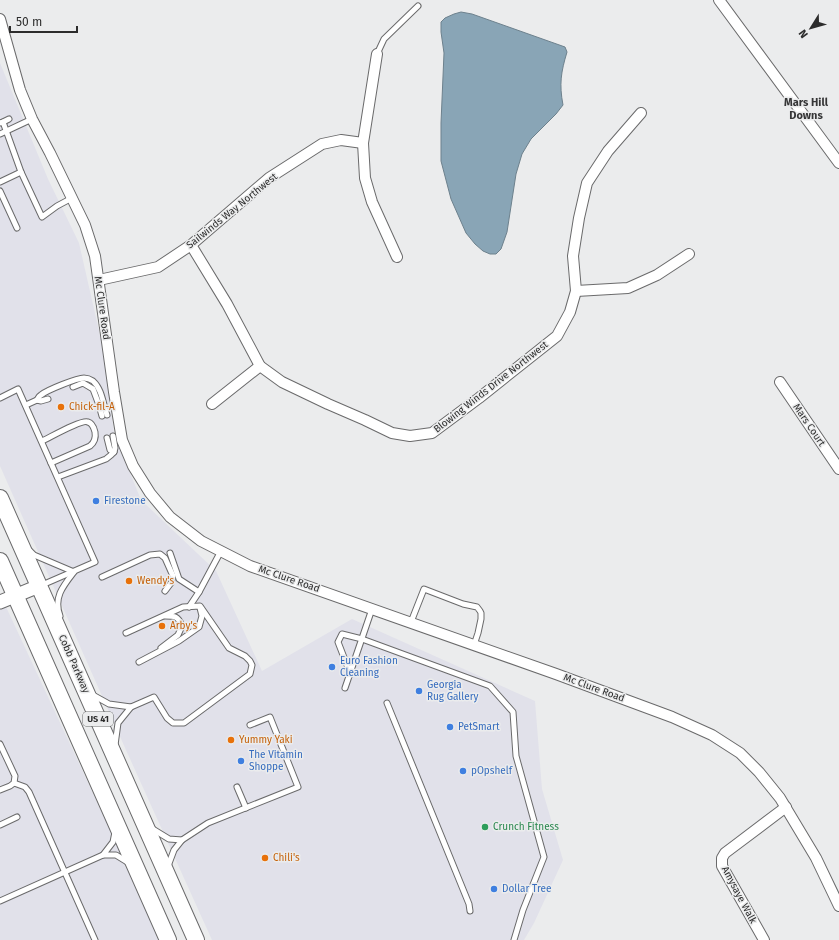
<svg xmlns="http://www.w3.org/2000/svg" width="839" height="940" font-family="'Fira Sans',sans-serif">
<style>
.built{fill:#e1e1ea}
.water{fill:#89a5b6;stroke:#6d818d}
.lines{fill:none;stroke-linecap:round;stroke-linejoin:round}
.service-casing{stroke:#6a6a6b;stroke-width:7}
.minor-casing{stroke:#6a6a6b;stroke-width:12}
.tertiary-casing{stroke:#6a6a6b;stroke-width:15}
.primary-casing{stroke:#6a6a6b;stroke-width:18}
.service{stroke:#fff;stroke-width:5}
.minor{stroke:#fff;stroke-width:10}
.tertiary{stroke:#fff;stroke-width:13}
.primary{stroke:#fff;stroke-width:16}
.food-dot{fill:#e8710a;stroke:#ebeced;stroke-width:1.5}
.shop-dot{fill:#3f7fe0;stroke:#ebeced;stroke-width:1.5}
.leisure-dot{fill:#2e9e5b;stroke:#ebeced;stroke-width:1.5}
.labels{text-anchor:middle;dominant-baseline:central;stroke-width:3;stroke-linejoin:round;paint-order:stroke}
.shield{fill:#ebeced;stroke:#656666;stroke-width:1}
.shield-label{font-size:9px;font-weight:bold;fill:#2c2c2c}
.street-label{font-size:10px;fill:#2c2c2c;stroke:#ebeced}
.food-label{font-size:10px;fill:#c56008;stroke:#ebeced;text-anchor:start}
.shop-label{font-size:10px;fill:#366cbe;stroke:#ebeced;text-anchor:start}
.leisure-label{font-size:10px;fill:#27864d;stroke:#ebeced;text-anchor:start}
.neighbourhood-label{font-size:11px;font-weight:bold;fill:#363637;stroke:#ebeced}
</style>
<rect width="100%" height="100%" fill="#ebeced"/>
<g class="built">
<polygon points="0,63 48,179 79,243 102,344 114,433 141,500 216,571 262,671 352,619 535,701 542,789 563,860 534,923 524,940 212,940 126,750 0,466"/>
<polygon points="0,594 147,909 159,940 0,940"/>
</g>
<path class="water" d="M461,12l11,2 93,33 2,5c-6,20 -8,32 -4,53l-7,9 -25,25 -9,15 -6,20 -9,58 -6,17 -5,5h-6l-7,-3 -8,-7 -9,-11 -15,-34 -10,-38v-38l3,-70 -3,-21v-10l4,-4 9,-4z"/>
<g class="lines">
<defs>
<g id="service">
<polyline points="377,54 384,39 418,6"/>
<polyline points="3,122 9,119"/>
<polyline points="0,123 3,122 21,172 0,182"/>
<polyline points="0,134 32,119"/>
<polyline points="21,172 42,217 57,206 72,198"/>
<polyline points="0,191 17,228"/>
<polyline points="73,387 83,383 93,389 99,405 102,416"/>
<polyline points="0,398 18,389 95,562 42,585"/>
<path d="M37,400c2,-3 1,-3 4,-5 6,-5 36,-17 43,-17 4,0 6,1 9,3 9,8 10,23 14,34"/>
<polyline points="26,405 37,400 41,401 48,399"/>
<polyline points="113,436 115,448 114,452"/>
<path d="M42,441c7,-3 40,-22 46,-19 4,1 6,6 7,10 1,6 0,10 -5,14l-39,17"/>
<polyline points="58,477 106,459 111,455 114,452 110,450 107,438"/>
<path d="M30,551l4,4 40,17c-11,14 -21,26 -14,44"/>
<polyline points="170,553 179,579 199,592"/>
<polyline points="102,577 150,555 160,554 165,558 173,576 171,583 165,591"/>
<polyline points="189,607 199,592 221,551"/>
<polyline points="411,622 424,589 463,604 477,607 480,611 481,613 481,619 478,633 474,645"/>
<polyline points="126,633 183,607 200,606 229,648 245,656 250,661 252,665 250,674 184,723 173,723 167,718 154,697 131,707"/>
<path d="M161,648l17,-13 4,-9c-4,-10 -7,-10 -17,-10"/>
<polyline points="139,662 179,641 199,627 202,616 200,608"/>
<polyline points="350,673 338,642 342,634 362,639 490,686 513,712 516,756 544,857 523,910 514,940"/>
<polyline points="345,688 372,609"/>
<polyline points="91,694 109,704 131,707 118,723 115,745"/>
<polyline points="387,703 469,904 470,911"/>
<polyline points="0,744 15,776 14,783 10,786 0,790"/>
<polyline points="14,783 25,787 29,792 95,940"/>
<polyline points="237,787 246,808"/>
<polyline points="0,825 17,817"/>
<polyline points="151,828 169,839 182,840 174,850 168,866"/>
<polyline points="115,832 113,842 103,855 116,855 129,863"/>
<polyline points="182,840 208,823 298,787 270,717 250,725"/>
<polyline points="0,901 103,855"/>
</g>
<g id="minor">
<polyline points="719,0 839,163"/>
<polyline points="0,19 20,90 32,119 50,153 85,225 95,256 114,392 122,440 133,466 150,493 170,517 201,541 250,566 556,674 672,717 712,735 740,753 759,772 780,798 816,858 839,906"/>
<polyline points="377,54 363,143 365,178 372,202 397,257"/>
<polyline points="191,245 227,304 260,366 282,382 328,404 365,420 392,433 410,436 432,433 479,398 557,336 570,312 576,291 573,256 579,218 587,183 608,151 641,113"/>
<polyline points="99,280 158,267 191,245 269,178 322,144 341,140 363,143"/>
<polyline points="576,291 628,288 657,275 689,254"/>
<polyline points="780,382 839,469"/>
<polyline points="212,404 260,366"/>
<polyline points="764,940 722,866 722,858 725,853 737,844 786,807"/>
</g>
<polyline id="tertiary" points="0,602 39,586"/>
<g id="primary">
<polyline points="0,498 196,940"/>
<polyline points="0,561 168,940"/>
</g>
</defs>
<use href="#service" class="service-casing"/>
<use href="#minor" class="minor-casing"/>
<use href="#tertiary" class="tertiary-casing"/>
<use href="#primary" class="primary-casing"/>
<use href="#service" class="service"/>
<use href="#minor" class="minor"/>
<use href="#tertiary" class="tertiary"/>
<use href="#primary" class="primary"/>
</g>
<g class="food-dot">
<circle cx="61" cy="407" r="4"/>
<circle cx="129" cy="581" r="4"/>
<circle cx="162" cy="626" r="4"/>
<circle cx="231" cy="740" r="4"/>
<circle cx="265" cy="858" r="4"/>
</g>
<g class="shop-dot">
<circle cx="96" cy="501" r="4"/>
<circle cx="332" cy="667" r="4"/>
<circle cx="419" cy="691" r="4"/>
<circle cx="450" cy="727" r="4"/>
<circle cx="241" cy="761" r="4"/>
<circle cx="463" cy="771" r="4"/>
<circle cx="494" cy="889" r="4"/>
</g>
<circle class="leisure-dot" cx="485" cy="827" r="4"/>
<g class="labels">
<rect class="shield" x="83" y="712" width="30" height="14" rx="3"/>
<g class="shield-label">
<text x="98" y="719">US 41</text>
</g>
<g class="street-label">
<text transform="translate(232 211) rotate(-39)">Sailwinds Way Northwest</text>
<text transform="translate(102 308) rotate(82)">Mc Clure Road</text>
<text transform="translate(491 387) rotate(-38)">Blowing Winds Drive Northwest</text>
<text transform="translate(809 425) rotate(56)">Mars Court</text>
<text transform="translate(289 579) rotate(19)">Mc Clure Road</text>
<text transform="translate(74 664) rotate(66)">Cobb Parkway</text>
<text transform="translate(594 688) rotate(20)">Mc Clure Road</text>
<text transform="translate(739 895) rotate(62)">Amysaye Walk</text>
</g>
<g class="food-label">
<text x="69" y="407">Chick-fil-A</text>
<text x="137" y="581">Wendy's</text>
<text x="170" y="626">Arby's</text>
<text x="239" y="740">Yummy Yaki</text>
<text x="273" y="858">Chili's</text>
</g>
<g class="shop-label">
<text x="104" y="501">Firestone</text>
<text x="340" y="661">Euro Fashion<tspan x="340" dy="12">Cleaning</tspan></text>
<text x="427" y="685">Georgia<tspan x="427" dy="12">Rug Gallery</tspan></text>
<text x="458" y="727">PetSmart</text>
<text x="249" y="755">The Vitamin<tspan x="249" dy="12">Shoppe</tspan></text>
<text x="471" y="771">pOpshelf</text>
<text x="502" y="889">Dollar Tree</text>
</g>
<g class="leisure-label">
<text x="493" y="827">Crunch Fitness</text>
</g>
<g class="neighbourhood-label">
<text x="806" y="102">Mars Hill<tspan x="806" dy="13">Downs</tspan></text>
</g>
</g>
<g transform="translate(811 28) rotate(233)" stroke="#ebeced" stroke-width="3" paint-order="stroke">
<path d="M0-3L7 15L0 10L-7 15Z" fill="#2c2c2c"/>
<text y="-6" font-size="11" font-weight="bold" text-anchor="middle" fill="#2c2c2c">N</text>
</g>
<path d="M10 26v6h67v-6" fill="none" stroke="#2c2c2c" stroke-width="2"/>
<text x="16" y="26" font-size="12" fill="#2c2c2c" stroke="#ebeced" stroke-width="3" paint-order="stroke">50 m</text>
</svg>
